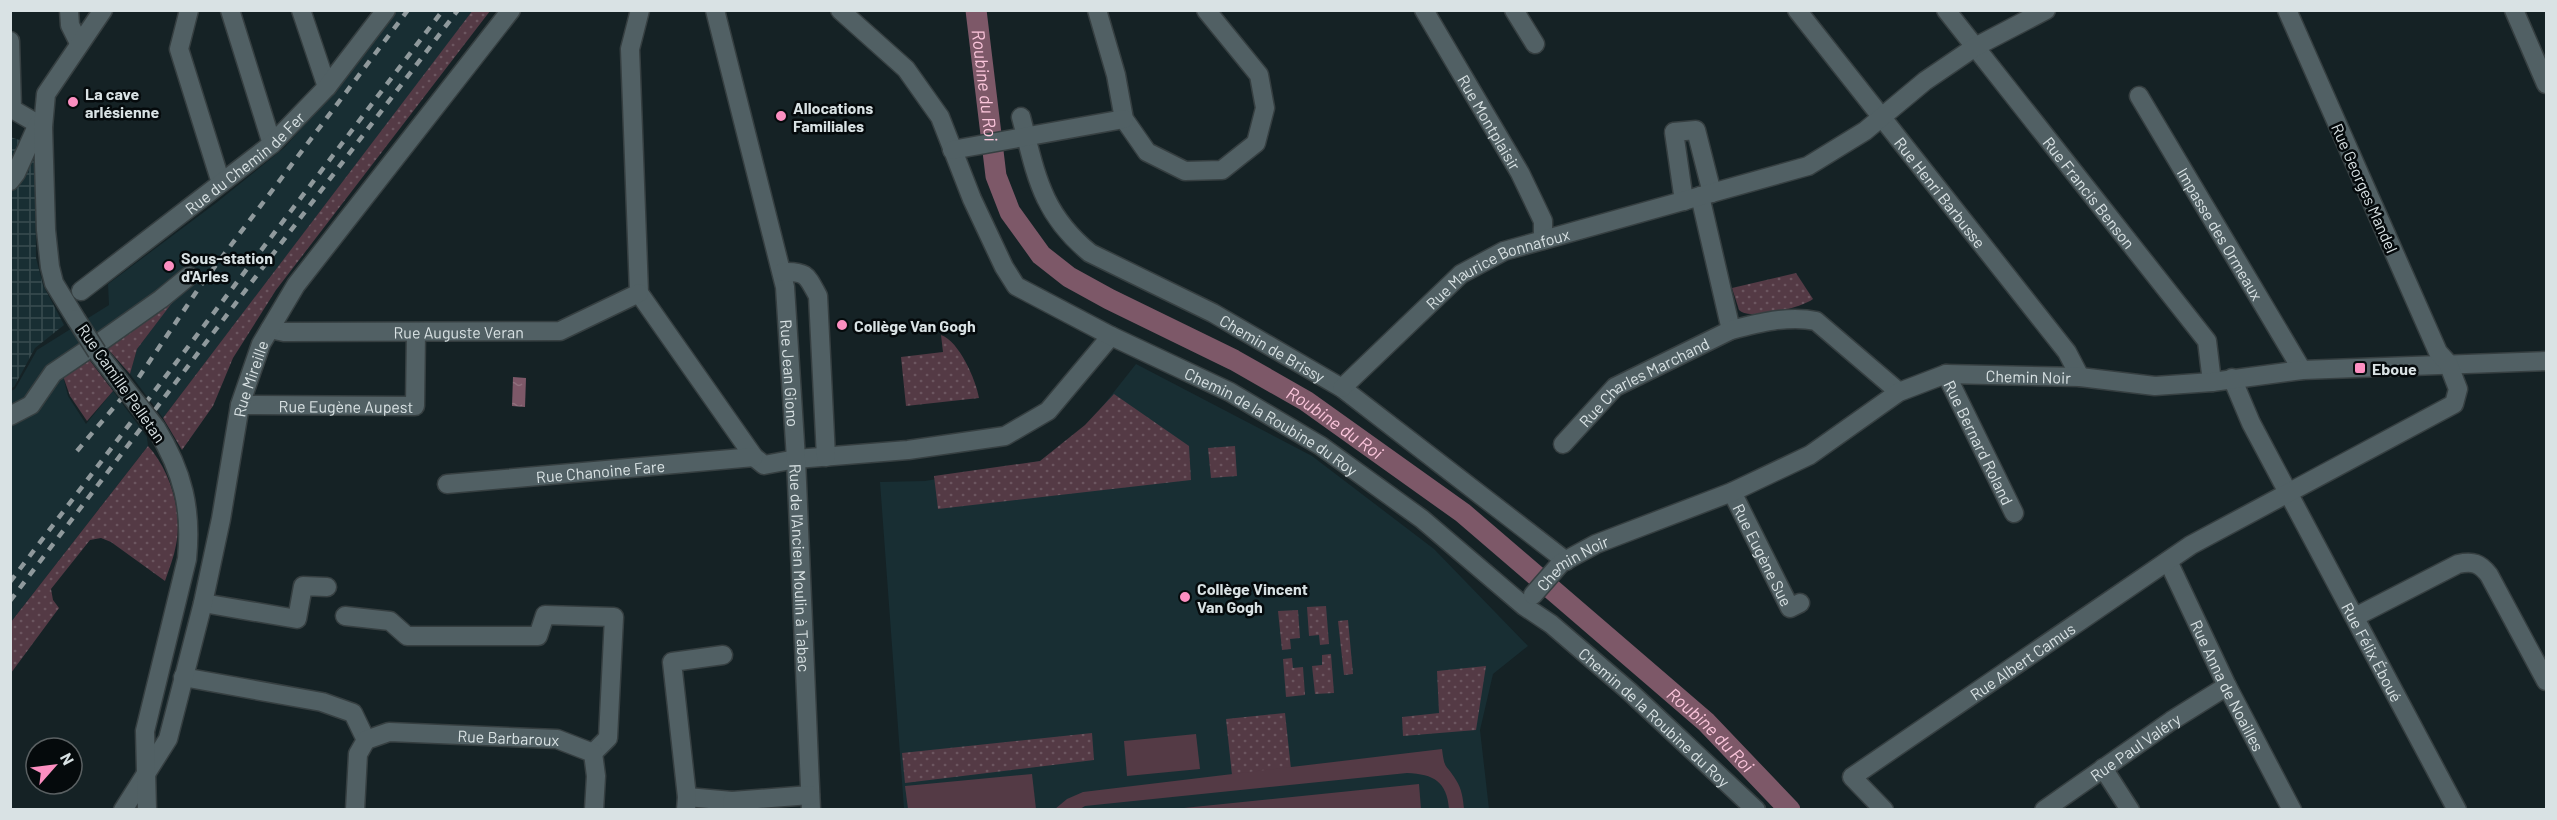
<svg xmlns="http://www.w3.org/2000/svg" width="2557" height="820" font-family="Barlow,sans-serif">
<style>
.built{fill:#182e33}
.industrial{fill:url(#industrial-grid)}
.grass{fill:url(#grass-dots)}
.park{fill:#543a45}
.water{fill:url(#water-ripples)}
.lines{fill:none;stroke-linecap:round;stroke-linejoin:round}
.canal{stroke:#7d5868;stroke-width:21}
.minor-casing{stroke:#363f41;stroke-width:21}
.minor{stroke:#516064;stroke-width:18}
.rail{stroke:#8f999c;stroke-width:4.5;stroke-dasharray:8 8;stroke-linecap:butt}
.minor-bridge-casing{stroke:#363f41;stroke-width:21;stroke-linecap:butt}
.minor-bridge{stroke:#516064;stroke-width:18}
.poi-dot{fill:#fc8fc1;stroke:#050a0c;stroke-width:2}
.labels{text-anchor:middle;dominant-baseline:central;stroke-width:5;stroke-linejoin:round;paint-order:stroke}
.poi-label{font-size:16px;font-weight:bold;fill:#d9e2e4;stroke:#050a0c;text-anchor:start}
.street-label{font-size:16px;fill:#d9e2e4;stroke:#050a0c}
.water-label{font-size:18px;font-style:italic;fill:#fbc5db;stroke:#050a0c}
</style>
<defs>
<pattern id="industrial-grid" width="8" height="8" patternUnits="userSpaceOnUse" patternTransform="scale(1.5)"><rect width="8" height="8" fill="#182e33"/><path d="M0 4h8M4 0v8" fill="none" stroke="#394c50"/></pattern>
<pattern id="grass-dots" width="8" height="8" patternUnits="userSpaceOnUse" patternTransform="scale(1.5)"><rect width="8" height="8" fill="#543a45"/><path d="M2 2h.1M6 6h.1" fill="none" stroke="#6c5660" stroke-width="1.8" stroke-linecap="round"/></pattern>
<pattern id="water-ripples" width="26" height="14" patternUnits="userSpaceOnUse" patternTransform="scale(1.5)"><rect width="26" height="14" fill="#7d5868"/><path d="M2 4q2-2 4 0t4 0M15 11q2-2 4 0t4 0" fill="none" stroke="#8f707d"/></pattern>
</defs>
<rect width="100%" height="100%" fill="#152225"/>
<g class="built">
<polygon points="397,11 473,11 163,418 130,374 137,349 161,317 126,332 63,376 68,396 86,424 113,391 147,437 148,446 11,622 11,391 15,389 37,350 109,305 108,284 216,203 284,148 329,97"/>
<polygon points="1136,364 1312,456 1434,549 1528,646 1493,674 1480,730 1489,809 904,809 880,482 925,481 1040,461 1087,426"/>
</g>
<polygon class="industrial" points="10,137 35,145 36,258 43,285 64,325 35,348 14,387 11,388"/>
<g class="grass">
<polygon points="473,10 490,11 276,290 233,358 213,406 182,450 163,418"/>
<path d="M1796,273l17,26c-12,9 -63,22 -74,11l-7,-22z"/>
<polygon points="181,291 137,349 130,374 106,347 128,333"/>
<path d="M941,335c18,6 35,45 38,63l-73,8 -5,-49 42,-5z"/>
<polygon points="88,358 113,391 87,421 70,396 63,376"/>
<polygon points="1114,394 1189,446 1191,480 938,509 934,476 1040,461 1085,425"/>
<path d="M148,446c22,24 35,66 28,99 -2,12 -7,24 -11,36l-54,-39 -10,-4 -11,2 -39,49 2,11 6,8 -48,65v-51z"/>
<polygon points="1235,446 1237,476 1211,478 1208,448"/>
<polygon points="1326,606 1329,644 1320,645 1319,635 1309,636 1307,607"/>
<polygon points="1298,610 1300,638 1290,639 1291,649 1282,650 1278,611"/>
<polygon points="1348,620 1353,674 1344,675 1338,621"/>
<polygon points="1331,654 1334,693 1315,694 1312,666 1322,665 1322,655"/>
<polygon points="1292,658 1293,668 1303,667 1305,695 1286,697 1283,659"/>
<polygon points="1486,666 1476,730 1403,736 1402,717 1439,713 1437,671"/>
<polygon points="1285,713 1291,769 1232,775 1226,719"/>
<polygon points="1092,733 1094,760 905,783 902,753"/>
</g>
<g class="park">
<polygon points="1196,734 1200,769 1127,776 1124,741"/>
<path d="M1442,749c3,23 4,14 14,31 6,9 7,19 8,29h-15c-2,-27 -15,-35 -42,-36l-322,33 -5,3h-25l12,-10 16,-7z"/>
<polygon points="1032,774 1036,809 908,809 905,786"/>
<polygon points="1419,784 1421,809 1174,809"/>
</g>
<polygon class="water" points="513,377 526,378 525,407 512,406"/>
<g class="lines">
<path class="canal" id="s1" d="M976,10l20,166 14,36 31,43 28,22 40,22 125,61 72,41 157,112 243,209 84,88"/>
<defs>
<g id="minor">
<polyline points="69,10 70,25 79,43"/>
<polyline points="189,10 179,49 221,183"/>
<polyline points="230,10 272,144"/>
<polyline points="301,10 327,87"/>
<polyline points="640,10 630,49 639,293 754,457 764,465 796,459 908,450 1005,436 1048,411 1111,336"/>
<path id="s2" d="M715,10l70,277 11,172 15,351"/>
<path id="s3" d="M840,10l66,59 34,48 32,82 32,68 12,19 95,50 119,56 91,54 101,73 102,87 27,18 78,67 127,119"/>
<polyline points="1097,10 1116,75 1124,119 1147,152 1185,171 1222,170 1256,143 1265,108 1259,75 1206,10"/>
<path id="s4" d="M1424,10l96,163 23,48v19"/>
<polyline points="1514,10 1535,44"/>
<path id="s5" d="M1797,10l270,342 13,25"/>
<path id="s6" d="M1946,10l261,331 5,41"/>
<polyline points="2514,10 2546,84"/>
<polyline points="10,41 12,109 43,127"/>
<path id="s7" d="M2139,96l163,274"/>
<path id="s8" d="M1021,117c15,57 20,96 69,136l123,60 129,75 224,173"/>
<polyline points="952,150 1124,119"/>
<polyline points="10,181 16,173 38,124"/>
<polyline points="1700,196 1731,330"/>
<polyline points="1684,201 1674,132 1696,130 1712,193"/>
<path d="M783,272c24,-1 24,4 35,24l8,161"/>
<path id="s9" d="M81,291l191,-147 55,-57 59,-77"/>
<polyline points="76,319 54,283 50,267 46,230 43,127 46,94 103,10"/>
<path id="s10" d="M270,329l14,3 276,-1 79,-38"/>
<polyline points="103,340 161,299 189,276"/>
<polyline points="97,352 121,383"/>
<path id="s11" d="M1946,374l68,139"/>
<path id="s12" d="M2232,378l19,45 206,387"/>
<path id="s13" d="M1342,388l119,-114 43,-23 304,-85 57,-35 60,-50 50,-34 71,-37"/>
<path id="s14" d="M240,405l175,1 1,-74"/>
<polyline points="10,416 31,405 53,373 84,352"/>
<path id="s15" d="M1563,444l52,-57 116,-57c27,-7 58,-15 85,-9l83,71"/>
<path id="s16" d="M447,484l307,-27"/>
<path id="s17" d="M1732,492l58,116 10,-5"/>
<path id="s18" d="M2168,561l59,125 65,124"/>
<path id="s19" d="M1533,595l28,-32 35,-19 136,-52 78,-37 89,-63 47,-18 134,3 75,9 57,-4 90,-12 244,-9"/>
<polyline points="203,603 297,619 303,586 327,587"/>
<polyline points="345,616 390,621 407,636 538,636 545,615 614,617 608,738 593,753"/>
<path d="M2355,617l103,-53c15,-3 22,-1 31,11l57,106"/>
<polyline points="183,677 322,702 353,713 366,740"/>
<polyline points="2103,768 2130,810"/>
<polyline points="687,797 732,801"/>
<path id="s20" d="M123,810l45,-71 35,-136 18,-84 19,-114 21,-61 35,-59 215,-275"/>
<path d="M147,810l-2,-79 42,-172c5,-50 -4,-87 -31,-131"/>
<path id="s21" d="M355,810l3,-56 8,-14 23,-8 168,7 36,14 3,23 -2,34"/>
<polyline points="686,810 687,797 672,662 723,655"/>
<polyline points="733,810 732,801 810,795"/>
<path id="s22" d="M1884,810l-32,-33 339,-232 263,-141 4,-15 -10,-26 -10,-11 -151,-342"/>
<path id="s23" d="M2044,810l127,-89 56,-35"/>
</g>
</defs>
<use href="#minor" class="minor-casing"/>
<use href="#minor" class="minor"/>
<g class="rail">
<polyline points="77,451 137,380 201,285 408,10"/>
<polyline points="10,582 443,10"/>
<polyline points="10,601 458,10"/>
</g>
<defs>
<g id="minor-bridge">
<polyline points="76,319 97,352"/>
<polyline points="121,383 156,428"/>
</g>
</defs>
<use href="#minor-bridge" class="minor-bridge-casing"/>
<use href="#minor-bridge" class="minor-bridge"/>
</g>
<g class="poi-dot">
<circle cx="73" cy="102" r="6"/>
<circle cx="781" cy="116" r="6"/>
<circle cx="169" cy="266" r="6"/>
<circle cx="842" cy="325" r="6"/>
<rect x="2354" y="362" width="12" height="12" rx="3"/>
<circle cx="1185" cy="597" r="6"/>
</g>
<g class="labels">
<g class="poi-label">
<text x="85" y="93">La cave<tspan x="85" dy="18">arlésienne</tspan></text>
<text x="793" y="107">Allocations<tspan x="793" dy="18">Familiales</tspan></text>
<text x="181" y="257">Sous-station<tspan x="181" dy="18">d'Arles</tspan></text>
<text x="854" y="325">Collège Van Gogh</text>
<text x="2372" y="368">Eboue</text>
<text x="1197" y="588">Collège Vincent<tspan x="1197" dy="18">Van Gogh</tspan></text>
</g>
<g class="street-label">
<text stroke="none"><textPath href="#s4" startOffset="130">Rue Montplaisir</textPath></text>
<text stroke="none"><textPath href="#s9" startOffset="208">Rue du Chemin de Fer</textPath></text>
<text transform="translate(2365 188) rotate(66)">Rue Georges Mandel</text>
<text stroke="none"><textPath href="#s5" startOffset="232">Rue Henri Barbusse</textPath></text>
<text stroke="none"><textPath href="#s6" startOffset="232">Rue Francis Benson</textPath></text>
<text stroke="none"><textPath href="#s7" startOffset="160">Impasse des Ormeaux</textPath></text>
<text stroke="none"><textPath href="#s13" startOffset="200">Rue Maurice Bonnafoux</textPath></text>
<text stroke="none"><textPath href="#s10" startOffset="189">Rue Auguste Veran</textPath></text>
<text stroke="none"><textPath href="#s8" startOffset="362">Chemin de Brissy</textPath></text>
<text stroke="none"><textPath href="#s2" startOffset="372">Rue Jean Giono</textPath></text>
<text stroke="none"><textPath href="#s19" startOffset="556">Chemin Noir</textPath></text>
<text stroke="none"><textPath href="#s20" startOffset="454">Rue Mireille</textPath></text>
<text transform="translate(122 383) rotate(55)">Rue Camille Pelletan</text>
<text stroke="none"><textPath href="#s15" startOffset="104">Rue Charles Marchand</textPath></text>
<text stroke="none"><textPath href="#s14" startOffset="106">Rue Eugène Aupest</textPath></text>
<text stroke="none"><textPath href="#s3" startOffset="622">Chemin de la Roubine du Roy</textPath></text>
<text stroke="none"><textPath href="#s11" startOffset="76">Rue Bernard Roland</textPath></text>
<text stroke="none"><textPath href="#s16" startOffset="154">Rue Chanoine Fare</textPath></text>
<text stroke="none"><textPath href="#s17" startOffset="70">Rue Eugène Sue</textPath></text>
<text stroke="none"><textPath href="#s19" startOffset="52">Chemin Noir</textPath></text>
<text stroke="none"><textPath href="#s2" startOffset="567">Rue de l'Ancien Moulin à Tabac</textPath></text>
<text stroke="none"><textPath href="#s12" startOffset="308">Rue Félix Éboué</textPath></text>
<text stroke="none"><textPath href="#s22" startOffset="252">Rue Albert Camus</textPath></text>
<text stroke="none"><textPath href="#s18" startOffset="138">Rue Anna de Noailles</textPath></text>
<text stroke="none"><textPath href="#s3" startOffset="1108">Chemin de la Roubine du Roy</textPath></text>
<text stroke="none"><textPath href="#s21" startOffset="216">Rue Barbaroux</textPath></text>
<text stroke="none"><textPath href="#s23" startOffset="111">Rue Paul Valéry</textPath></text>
</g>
<g class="water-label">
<text stroke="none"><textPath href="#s1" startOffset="76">Roubine du Roi</textPath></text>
<text stroke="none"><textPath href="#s1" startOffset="598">Roubine du Roi</textPath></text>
<text stroke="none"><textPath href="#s1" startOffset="1084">Roubine du Roi</textPath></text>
</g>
</g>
<rect width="2557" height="820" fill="none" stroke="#d9e2e4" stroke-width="24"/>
<g transform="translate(54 766) rotate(62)"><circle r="28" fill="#050a0c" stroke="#5a6062" stroke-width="1.5"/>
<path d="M0-4.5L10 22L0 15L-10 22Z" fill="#fc8fc1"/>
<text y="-9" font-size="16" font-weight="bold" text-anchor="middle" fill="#d9e2e4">N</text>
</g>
</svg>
